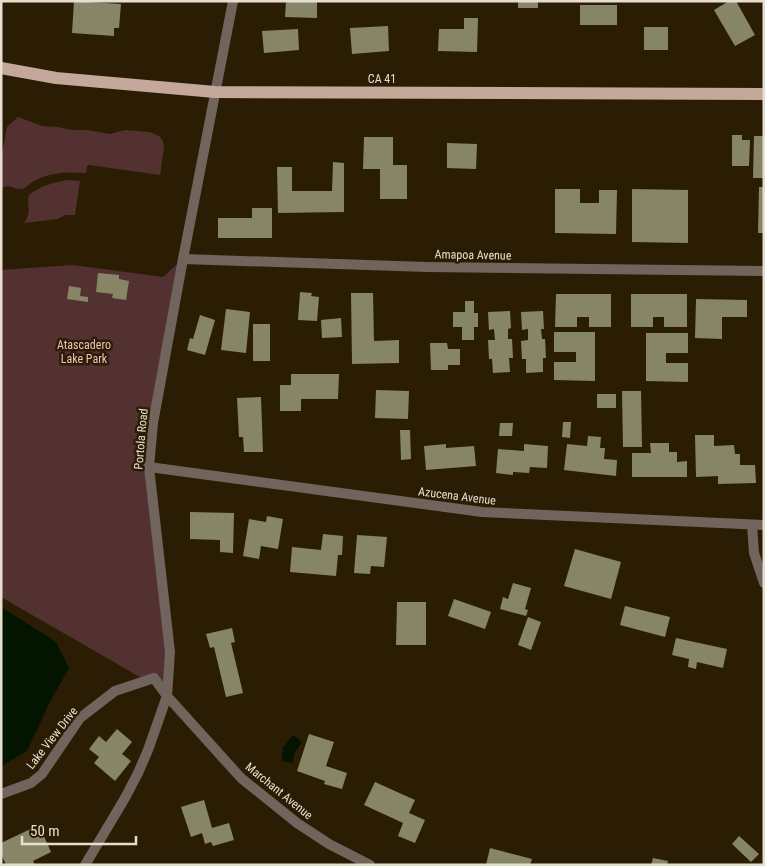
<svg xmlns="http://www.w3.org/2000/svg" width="765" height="866" font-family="'Roboto Condensed',sans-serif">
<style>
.green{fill:#543131}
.water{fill:#031400}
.building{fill:#868667}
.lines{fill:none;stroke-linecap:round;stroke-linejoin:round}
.minor{stroke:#71645d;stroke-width:10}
.tertiary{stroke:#71645d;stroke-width:10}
.primary{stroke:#c4a99b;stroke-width:12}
.labels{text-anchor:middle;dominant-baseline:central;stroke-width:5;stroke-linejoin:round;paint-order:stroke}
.street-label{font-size:12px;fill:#e8ded0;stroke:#2b1d04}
.park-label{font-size:12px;fill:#f7bdbd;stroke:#2b1d04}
</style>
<rect width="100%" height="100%" fill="#2b1d04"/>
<g class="green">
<path d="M18,117l24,9 16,1 13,3h16l23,4 15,-4 24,2 10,4 4,5 1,6 -4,28 -71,-10 -2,1 -1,7c-19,-1 -35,-1 -52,8 -4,2 -9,8 -13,8 -9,1 -8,-6 -20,-1v-29l6,-32z"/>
<path d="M69,180l11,1 -5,34h-9l-9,4 -33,4c9,-13 2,-15 5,-28 11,-9 25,-13 40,-15z"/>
<polygon points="183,259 147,471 166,603 166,692 1,597 1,270 73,265 163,277"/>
</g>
<g class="water">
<polygon points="1,607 56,642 69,668 50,702 27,751 1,766"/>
<polygon points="293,735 302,742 294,754 293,763 282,761 283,748"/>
</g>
<g class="building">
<polygon points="74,1 121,4 119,28 114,28 114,36 72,33"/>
<polygon points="286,1 317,1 317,18 285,17"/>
<rect x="518" y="1" width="20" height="7"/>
<polygon points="729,1 736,1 755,35 735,46 714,10"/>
<rect x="580" y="5" width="37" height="20"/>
<polygon points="464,18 478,18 477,52 438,51 439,29 464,29"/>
<polygon points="388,26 389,51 352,54 350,28"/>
<rect x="644" y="27" width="24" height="23"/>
<polygon points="298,29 299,50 264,53 262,31"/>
<polygon points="732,135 742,135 742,140 750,140 749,166 732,166"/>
<polygon points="754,136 764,136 764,178 753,178"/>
<polygon points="364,137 393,137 393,165 407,165 407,199 380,199 380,169 363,169"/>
<polygon points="447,143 477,144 476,169 447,168"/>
<polygon points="333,162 344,163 344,212 278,213 277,167 292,167 292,191 332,191"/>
<polygon points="759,187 764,187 764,233 758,233"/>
<polygon points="555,189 580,189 580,203 599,203 599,190 617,190 616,234 555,233"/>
<polygon points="632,189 688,190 688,243 632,242"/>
<polygon points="252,208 272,208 272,238 218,238 218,218 252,218"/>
<polygon points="98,273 119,275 119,279 129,281 126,300 112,298 113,294 96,292"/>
<polygon points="69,286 81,288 80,296 88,297 88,302 67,299"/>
<polygon points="300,292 312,293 311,296 319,297 317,321 298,320"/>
<polygon points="351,293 373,293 374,341 399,340 399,363 352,364"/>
<polygon points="556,294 611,294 611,327 589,327 589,317 577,317 577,327 555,327"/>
<polygon points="631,294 687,294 687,327 664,327 664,317 653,317 653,327 631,327"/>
<polygon points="696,299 747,300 747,317 722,317 722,339 695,338"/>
<polygon points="465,301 474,301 474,313 478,313 478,327 474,327 474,340 462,340 462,327 453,327 453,312 465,312"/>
<polygon points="226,309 250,312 246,353 221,350"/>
<polygon points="510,311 511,328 508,329 508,339 512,339 513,358 509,358 510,372 493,373 492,359 489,359 488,340 495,340 494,329 489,330 488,312"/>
<polygon points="543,311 544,329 541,329 542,339 545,339 546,358 543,358 543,372 526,373 526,359 522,359 521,341 528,340 528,329 522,330 521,312"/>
<polygon points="200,315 215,320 205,355 187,350 190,338 193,339"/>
<polygon points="341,318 342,337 322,338 321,320"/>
<rect x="253" y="324" width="17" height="37"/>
<polygon points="554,332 595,332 595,381 554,380 554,362 576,362 576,352 554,352"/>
<polygon points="646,333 688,333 688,353 666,353 666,363 688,363 688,382 646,381"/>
<polygon points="430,343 447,343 448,349 460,349 460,365 448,365 448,370 431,370"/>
<polygon points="291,374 339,374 338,399 301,399 301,411 280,411 280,385 291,385"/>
<polygon points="376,390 409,391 408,419 375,418"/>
<polygon points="622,391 641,391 642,447 623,447"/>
<rect x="597" y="394" width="19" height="14"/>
<polygon points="261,397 263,452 244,452 243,437 239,437 237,398"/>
<polygon points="563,422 571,422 570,438 562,437"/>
<polygon points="500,423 513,423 512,436 499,436"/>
<polygon points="400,430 410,430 411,459 401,460"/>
<polygon points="695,435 714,435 714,446 734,445 735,454 740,454 740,465 755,465 756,483 718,484 718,476 696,477"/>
<polygon points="588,436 601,437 600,448 605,448 604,459 617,460 616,476 564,470 567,444 587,446"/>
<polygon points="650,443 669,443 669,452 677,452 677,462 687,461 687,477 632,477 632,453 651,453"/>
<polygon points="446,444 446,448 474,446 476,466 426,470 424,446"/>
<polygon points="524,444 548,446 547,468 530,467 529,473 513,472 513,475 496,473 498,449 524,451"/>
<polygon points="190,512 234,513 233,553 220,552 220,540 190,539"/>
<polygon points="267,516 283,519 278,549 261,546 259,559 243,556 249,519 266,522"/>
<polygon points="323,534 343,536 342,555 338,555 336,576 290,572 292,547 321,550"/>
<polygon points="357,535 387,537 384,567 371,566 370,574 354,573"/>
<polygon points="575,549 621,562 611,599 564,586"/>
<polygon points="513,583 531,588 525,609 528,610 526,616 500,609 503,597 508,599"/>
<polygon points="454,599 491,612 485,629 448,616"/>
<polygon points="397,602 426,602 426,645 396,645"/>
<polygon points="625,606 670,617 665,637 620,625"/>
<polygon points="528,617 541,622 531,650 518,645"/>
<polygon points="232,628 235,642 231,643 243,693 226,697 214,647 210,648 206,634"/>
<polygon points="676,638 727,649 723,668 697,662 696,669 688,667 689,659 672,655"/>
<polygon points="117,729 132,742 122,754 131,761 115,781 94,763 99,757 89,749 99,736 106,742"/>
<polygon points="309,734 334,742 326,766 347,773 342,789 324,784 325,781 297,771"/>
<polygon points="375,782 415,800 409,813 425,820 415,843 398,836 403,823 364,805"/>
<polygon points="204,800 212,828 229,823 234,840 213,846 211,842 205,844 202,833 191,837 181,807"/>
<polygon points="39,825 51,852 33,861 35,865 6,865 1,854 1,843"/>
<polygon points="739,836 759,854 751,862 732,844"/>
<polygon points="490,848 532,859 530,865 486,865"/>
<polygon points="653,858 668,861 667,865 651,865"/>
</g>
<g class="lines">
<g class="minor">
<polyline points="183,259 427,267 764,271"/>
<polyline points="149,467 482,512 764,525"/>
<polyline points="752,525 754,553 764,583"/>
<polyline points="1,794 31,783 42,774 80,718 115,691 154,678 167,696 241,778 297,823 329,844 370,865"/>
</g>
<polyline class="tertiary" points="85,865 125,798 138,773 148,750 167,696 170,652 149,467 153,423 183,259 233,1"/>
<polyline class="primary" points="1,68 56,78 215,92 764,94"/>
</g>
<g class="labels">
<g class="street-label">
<text x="382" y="79">CA 41</text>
<text transform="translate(473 255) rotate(1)">Amapoa Avenue</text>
<text transform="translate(141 439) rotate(-85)">Portola Road</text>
<text transform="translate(457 496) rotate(7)">Azucena Avenue</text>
<text transform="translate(52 738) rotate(-52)">Lake View Drive</text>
<text transform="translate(279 791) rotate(39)">Marchant Avenue</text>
</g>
<g class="park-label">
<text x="84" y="345">Atascadero<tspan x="84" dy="14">Lake Park</tspan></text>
</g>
</g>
<rect width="765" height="866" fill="none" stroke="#e8ded0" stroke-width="5"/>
<path d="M22 836v8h114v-8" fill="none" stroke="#e8ded0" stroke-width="2.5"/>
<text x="30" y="836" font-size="15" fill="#e8ded0" stroke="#2b1d04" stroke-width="4" paint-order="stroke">50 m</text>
</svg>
